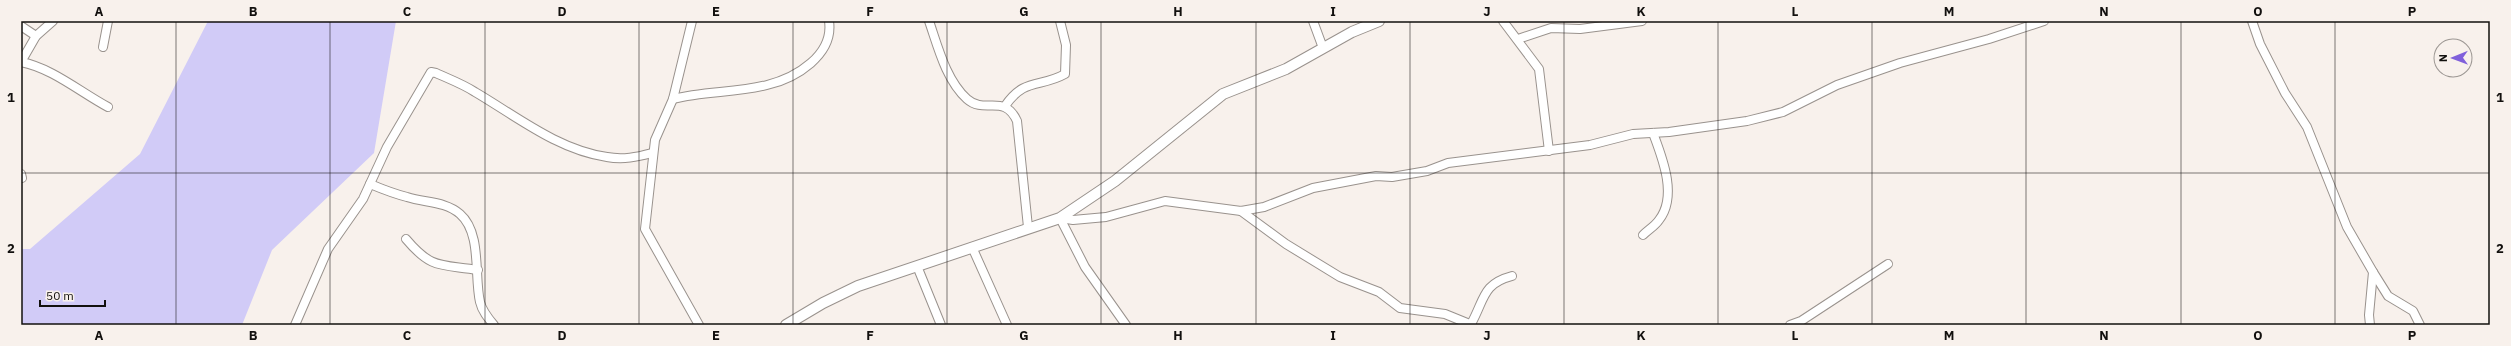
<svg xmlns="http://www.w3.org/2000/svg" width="2511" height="346" font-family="'IBM Plex Sans',sans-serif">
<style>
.green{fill:#d1cbf7}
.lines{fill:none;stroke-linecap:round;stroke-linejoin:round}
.minor-casing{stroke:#99928d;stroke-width:10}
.tertiary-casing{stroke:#99928d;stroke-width:12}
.minor{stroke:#fff;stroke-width:8}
.tertiary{stroke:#fff;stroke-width:10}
.grid{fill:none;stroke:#12100e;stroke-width:1;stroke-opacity:0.55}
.neatline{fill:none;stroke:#12100e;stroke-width:1.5}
.grid-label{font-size:13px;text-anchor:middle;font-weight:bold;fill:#12100e}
</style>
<rect width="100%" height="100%" fill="#f8f1ec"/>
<polygon class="green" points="208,21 396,21 374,153 272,250 242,325 21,325 21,249 30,249 140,154"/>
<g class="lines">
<defs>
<g id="minor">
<polyline points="692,21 673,99 655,140 645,229 699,325"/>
<path d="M929,21c9,26 17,59 38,78 18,16 37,-6 50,22l11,106"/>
<polyline points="1313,21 1323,48"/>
<polyline points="1503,21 1539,69 1549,151"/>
<polyline points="2252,21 2260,44 2285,93 2307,127 2347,227 2373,272 2369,315 2370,325"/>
<polyline points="21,26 36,36"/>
<polyline points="1518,39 1551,28 1580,29 1642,21"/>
<polyline points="103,47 108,21"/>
<path d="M21,62c31,6 59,30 87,45"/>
<polyline points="21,62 36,36 53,21"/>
<path d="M673,99c31,-8 63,-6 94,-14 29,-7 67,-30 62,-64"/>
<path d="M1005,106c20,-29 35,-18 60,-32l1,-29 -6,-24"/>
<polyline points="21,174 22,178"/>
<path d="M370,184c12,5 25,10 37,13 18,6 38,4 53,17 22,19 14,62 20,88 2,9 8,16 14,23"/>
<polyline points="1241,211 1286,244 1340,277 1379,292 1400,308 1445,314 1472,325"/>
<polyline points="1060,218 1073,220 1106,217 1165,201 1241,211 1264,207 1313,188 1376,176 1392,177 1427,171 1448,163 1590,145 1633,134 1669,132 1747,121 1783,112 1837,85 1900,63 1989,39 2044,21"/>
<polyline points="1060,218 1085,267 1126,325"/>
<path d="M1643,235c5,-5 12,-9 16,-15 19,-24 3,-63 -6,-87"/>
<path d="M406,239c26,31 35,25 72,31"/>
<polyline points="972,247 1007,325"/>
<polyline points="917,266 941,325"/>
<polyline points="2373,272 2388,296 2413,311 2420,325"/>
<path d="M1471,324c14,-25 11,-40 41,-48"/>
<path d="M295,325l33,-76 35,-50 24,-52 44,-75 5,1c13,6 27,11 39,19 41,24 83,58 132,65 16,3 30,0 45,-4"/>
<polyline points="1790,325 1801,321 1888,264"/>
</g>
<polyline id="tertiary" points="786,325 823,303 858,286 1060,218 1115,181 1223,94 1286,69 1352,32 1379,21"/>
</defs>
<use href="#minor" class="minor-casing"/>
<use href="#tertiary" class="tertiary-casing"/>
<use href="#minor" class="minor"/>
<use href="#tertiary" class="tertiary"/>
</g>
<path class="grid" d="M176,21v304M330,21v304M485,21v304M639,21v304M793,21v304M947,21v304M1101,21v304M1256,21v304M1410,21v304M1564,21v304M1718,21v304M1872,21v304M2026,21v304M2181,21v304M2335,21v304M21,173h2469"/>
<rect width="2511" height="346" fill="none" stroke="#f8f1ec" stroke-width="44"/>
<g transform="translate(2453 58) rotate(269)"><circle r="19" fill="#f8f1ec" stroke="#9c9793"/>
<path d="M0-3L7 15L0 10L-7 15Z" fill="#8060db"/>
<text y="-6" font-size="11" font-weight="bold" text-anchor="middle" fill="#12100e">N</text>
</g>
<path d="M40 300v6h65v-6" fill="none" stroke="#12100e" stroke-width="2"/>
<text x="46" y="300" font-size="12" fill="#12100e" stroke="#f8f1ec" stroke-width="3" paint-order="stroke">50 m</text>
<rect x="22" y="22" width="2467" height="302" class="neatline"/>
<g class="grid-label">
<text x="99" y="16">A</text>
<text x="253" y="16">B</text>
<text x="407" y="16">C</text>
<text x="562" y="16">D</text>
<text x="716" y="16">E</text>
<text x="870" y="16">F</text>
<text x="1024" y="16">G</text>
<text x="1178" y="16">H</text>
<text x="1333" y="16">I</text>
<text x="1487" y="16">J</text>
<text x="1641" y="16">K</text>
<text x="1795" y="16">L</text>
<text x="1949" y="16">M</text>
<text x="2104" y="16">N</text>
<text x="2258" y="16">O</text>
<text x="2412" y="16">P</text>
<text x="11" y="102">1</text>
<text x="2500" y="102">1</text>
<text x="11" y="253">2</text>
<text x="2500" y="253">2</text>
<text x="99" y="340">A</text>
<text x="253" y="340">B</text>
<text x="407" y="340">C</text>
<text x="562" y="340">D</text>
<text x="716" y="340">E</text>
<text x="870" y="340">F</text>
<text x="1024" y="340">G</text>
<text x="1178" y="340">H</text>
<text x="1333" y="340">I</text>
<text x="1487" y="340">J</text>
<text x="1641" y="340">K</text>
<text x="1795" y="340">L</text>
<text x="1949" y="340">M</text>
<text x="2104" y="340">N</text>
<text x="2258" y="340">O</text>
<text x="2412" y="340">P</text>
</g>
</svg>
